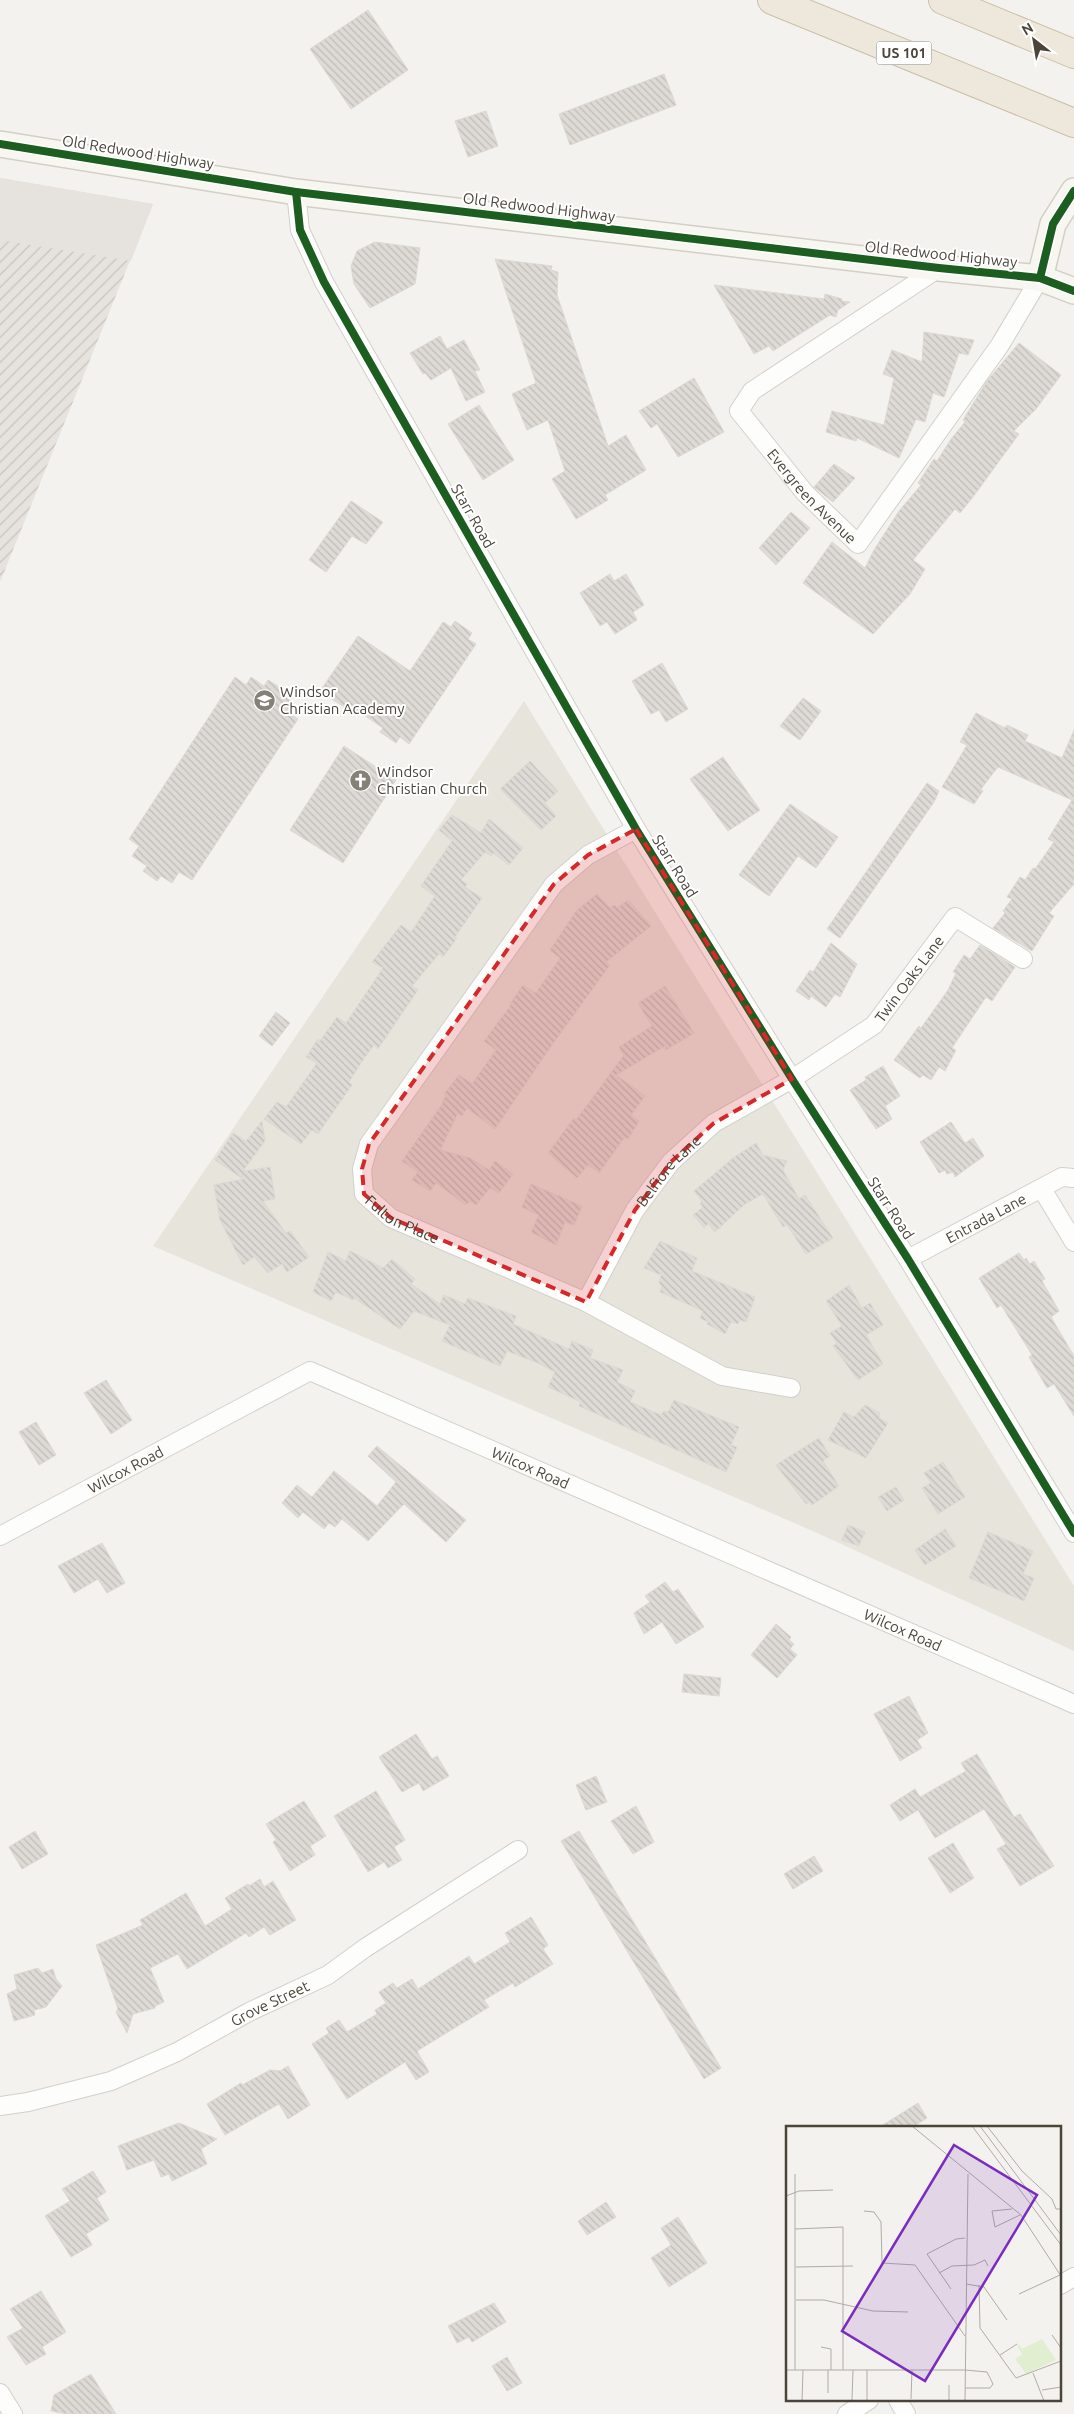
<svg xmlns="http://www.w3.org/2000/svg" width="1074" height="2414" font-family="Ubuntu,sans-serif">
<style>
.residential{fill:#e7e4dc}
.industrial{fill:url(#industrial-furrows)}
.parking{fill:#e6e3df}
.building{fill:url(#building-back-hatch);stroke:#dcd9d4}
.lines{fill:none;stroke-linecap:round;stroke-linejoin:round}
.minor-casing{stroke:#d2d0cb;stroke-width:20}
.secondary-casing{stroke:#d3cfc5;stroke-width:28}
.motorway-casing{stroke:#ccbfa9;stroke-width:30}
.minor{stroke:#fdfdfc;stroke-width:18}
.secondary{stroke:#f7f6f1;stroke-width:25}
.motorway{stroke:#ede8db;stroke-width:28}
.cycleway-casing{stroke:#fff;stroke-width:11}
.cycleway{stroke:#1b5e20;stroke-width:8}
.marked{fill:#d62828;fill-opacity:0.2;stroke:#d62828;stroke-width:4;stroke-dasharray:10 6;stroke-linejoin:round}
.labels{text-anchor:middle;dominant-baseline:central;stroke-width:4;stroke-linejoin:round;paint-order:stroke}
.shield{fill:#fff;stroke:#817c74;stroke-width:1}
.shield-label{font-size:14px;font-weight:bold;fill:#4b4439}
.street-label{font-size:15px;fill:#4b4439;stroke:#fff}
.poi-label{font-size:15px;fill:#4b4439;stroke:#fff;text-anchor:start}
.inset-road{fill:none;stroke:#b0aca6;stroke-width:1}
.view{fill:#7b2cbf;fill-opacity:0.15;stroke:#7b2cbf;stroke-width:2.5}
.inset-edge{fill:none;stroke:#4b4439;stroke-width:2.5}
</style>
<defs>
<pattern id="industrial-furrows" width="10" height="10" patternUnits="userSpaceOnUse" patternTransform="scale(1.25)"><rect width="10" height="10" fill="#e6e2de"/><path d="M-1 1l2-2M0 10L10 0M9 11l2-2" fill="none" stroke="#c7c3bf"/></pattern>
<pattern id="building-back-hatch" width="6" height="6" patternUnits="userSpaceOnUse" patternTransform="scale(1.25)"><rect width="6" height="6" fill="#dedbd6"/><path d="M-1 5l2 2M0 0l6 6M5-1l2 2" fill="none" stroke="#c0bdb8"/></pattern>
</defs>
<rect width="100%" height="100%" fill="#f4f2ee"/>
<polygon class="residential" points="524,701 1074,1586 1074,1651 815,1532 153,1246"/>
<polygon class="industrial" points="0,178 153,204 0,582"/>
<polygon class="parking" points="0,178 153,204 131,261 0,240"/>
<g class="building">
<polygon points="368,10 408,70 351,109 310,49"/>
<polygon points="664,74 676,105 570,145 559,114"/>
<polygon points="486,111 498,146 468,157 455,121"/>
<polygon points="375,242 420,248 415,284 370,308 354,284 351,266 357,251"/>
<polygon points="495,259 552,266 551,270 558,272 557,295 608,446 626,435 646,470 605,495 608,500 576,519 552,479 565,471 548,420 527,430 512,394 536,383"/>
<polygon points="714,285 824,299 825,294 842,299 841,301 850,302 838,310 836,317 830,315 773,351 769,346 754,354"/>
<polygon points="924,332 974,340 968,355 959,353 944,397 933,393 925,422 916,419 899,458 857,438 856,441 826,432 832,411 884,425 894,378 883,374 892,350 922,362"/>
<polygon points="440,336 447,349 464,340 480,370 475,371 485,392 466,401 451,368 431,380 425,373 423,374 410,353"/>
<polygon points="1019,343 1061,375 1036,409 1014,431 1019,434 973,497 960,513 955,509 913,560 925,569 910,594 873,634 803,583 832,542 865,568 874,550 899,511 921,485 918,483 934,459 937,461 951,439 965,422 963,420 987,381"/>
<polygon points="694,378 724,432 678,457 657,424 651,428 639,411"/>
<polygon points="479,405 514,460 483,480 448,424"/>
<polygon points="834,464 855,478 833,502 814,487"/>
<polygon points="351,501 383,522 366,544 352,536 326,572 309,560"/>
<polygon points="791,512 810,528 776,565 759,548"/>
<polygon points="610,574 614,581 626,574 644,605 633,612 637,620 615,634 607,622 600,626 580,593"/>
<polygon points="455,621 472,633 468,639 476,644 409,744 400,737 396,743 380,732 383,728 355,709 353,713 320,691 358,636 410,671 443,622 451,627"/>
<polygon points="662,663 688,709 666,722 659,710 651,714 632,681"/>
<polygon points="235,677 246,685 251,677 264,686 268,680 284,690 281,694 294,703 287,712 298,719 192,880 179,872 172,883 161,876 157,881 143,871 147,866 132,856 139,846 129,839"/>
<polygon points="803,698 821,711 800,740 780,726"/>
<polygon points="976,713 1005,728 1007,725 1028,735 1025,741 1062,758 1074,730 1074,884 1049,913 1054,916 1032,951 993,928 1005,913 1003,911 1012,899 1007,897 1020,877 1025,880 1033,868 1035,869 1054,842 1048,839 1072,800 998,767 981,789 983,791 974,804 942,787 967,745 960,742"/>
<polygon points="344,746 396,780 343,863 290,830"/>
<polygon points="723,757 760,810 728,831 690,779"/>
<polygon points="530,761 558,791 545,803 556,816 541,830 500,789"/>
<polygon points="927,783 939,791 934,802 840,938 827,929"/>
<polygon points="790,804 838,837 816,868 798,856 769,896 739,875"/>
<polygon points="452,815 481,833 489,819 523,848 509,865 493,853 491,856 485,852 461,880 467,884 465,887 482,898 455,937 457,938 443,957 439,954 412,986 418,990 378,1049 374,1045 363,1060 349,1082 352,1085 318,1134 312,1130 301,1144 264,1119 277,1102 286,1107 317,1063 306,1057 318,1039 320,1041 337,1017 346,1023 383,968 372,962 401,925 411,932 435,896 421,886 452,841 439,830"/>
<polygon points="597,894 610,908 614,905 617,908 628,900 651,926 606,962 610,965 552,1045 495,1129 467,1108 462,1116 458,1113 440,1150 470,1158 489,1170 495,1161 513,1174 499,1193 490,1188 476,1205 470,1201 466,1205 436,1183 430,1191 412,1180 418,1172 402,1161 443,1103 442,1102 446,1096 444,1094 459,1075 472,1084 496,1050 484,1041 511,1005 510,1004 523,985 536,993 560,958 550,950 576,911"/>
<polygon points="831,943 857,964 840,997 835,994 826,1007 811,996 809,1000 796,991 810,970 813,972"/>
<polygon points="980,945 1015,967 992,1001 986,997 952,1048 956,1050 945,1071 939,1067 931,1080 923,1075 920,1078 894,1060 919,1026 921,1028 948,990 956,973 953,972 964,955 970,959"/>
<polygon points="665,986 694,1033 666,1050 665,1046 616,1075 645,1096 631,1115 639,1121 628,1139 625,1137 599,1173 588,1165 577,1178 548,1153 574,1118 576,1120 624,1055 619,1047 652,1026 638,1003"/>
<polygon points="276,1012 290,1023 272,1046 259,1036"/>
<polygon points="883,1066 900,1096 885,1106 892,1119 876,1129 850,1090 866,1080 865,1077"/>
<polygon points="262,1121 265,1141 243,1171 270,1167 275,1199 263,1201 286,1233 290,1231 309,1257 287,1272 282,1264 268,1273 254,1257 243,1265 220,1220 214,1185 243,1179 215,1160 233,1133 246,1141"/>
<polygon points="951,1122 965,1143 973,1138 984,1156 955,1177 953,1172 947,1174 945,1170 939,1173 920,1142"/>
<polygon points="756,1143 763,1155 787,1161 783,1170 799,1199 805,1195 833,1238 806,1254 787,1225 783,1227 763,1194 745,1204 715,1232 708,1224 704,1228 693,1215 703,1207 700,1203 702,1201 694,1191 733,1158"/>
<polygon points="531,1184 582,1206 574,1225 565,1222 556,1245 531,1232 539,1215 522,1207"/>
<polygon points="660,1241 697,1258 692,1271 755,1297 746,1322 740,1320 738,1324 731,1322 725,1334 707,1324 708,1322 700,1318 703,1311 660,1292 662,1286 659,1283 661,1275 644,1268"/>
<polygon points="350,1251 383,1268 392,1259 415,1279 411,1284 440,1304 444,1295 465,1304 468,1298 516,1316 513,1324 569,1349 572,1341 593,1350 590,1358 623,1370 617,1382 635,1391 630,1402 661,1415 664,1411 668,1412 674,1400 739,1427 731,1445 737,1447 726,1472 579,1406 581,1402 548,1387 555,1372 538,1363 507,1351 500,1366 442,1341 450,1325 414,1311 400,1329 354,1298 353,1300 336,1292 331,1301 313,1292 328,1252 346,1261"/>
<polygon points="1019,1253 1024,1260 1026,1258 1030,1264 1034,1261 1045,1279 1042,1281 1059,1311 1051,1317 1074,1356 1074,1416 1054,1384 1047,1388 1029,1357 1032,1355 1001,1305 997,1308 979,1278"/>
<polygon points="849,1285 862,1308 870,1303 883,1325 866,1335 883,1364 858,1380 833,1346 837,1343 830,1333 842,1326 826,1301"/>
<polygon points="106,1380 132,1420 111,1434 84,1393"/>
<polygon points="865,1405 880,1413 879,1418 888,1423 866,1458 828,1440 844,1412 854,1417"/>
<polygon points="36,1422 56,1455 39,1465 19,1432"/>
<polygon points="819,1438 830,1456 823,1461 839,1486 812,1505 810,1502 806,1504 776,1465"/>
<polygon points="377,1446 466,1520 446,1542 404,1504 368,1541 342,1519 335,1527 329,1523 324,1529 303,1512 298,1518 282,1503 297,1485 312,1497 334,1471 377,1506 396,1482 368,1456"/>
<polygon points="943,1462 965,1497 938,1514 922,1488 931,1483 924,1473"/>
<polygon points="896,1487 904,1500 887,1511 878,1497"/>
<polygon points="848,1525 865,1532 859,1546 842,1540"/>
<polygon points="945,1529 956,1546 925,1565 915,1550"/>
<polygon points="988,1532 1033,1551 1023,1574 1034,1578 1024,1601 969,1578"/>
<polygon points="102,1543 125,1583 107,1593 98,1579 74,1593 58,1566"/>
<polygon points="665,1582 673,1592 678,1589 704,1627 676,1644 662,1622 644,1634 634,1613 650,1602 645,1596"/>
<polygon points="776,1624 791,1637 789,1640 794,1644 790,1649 797,1655 777,1678 751,1655"/>
<polygon points="684,1674 721,1678 719,1696 682,1692"/>
<polygon points="909,1696 928,1733 917,1740 922,1748 900,1761 874,1714"/>
<polygon points="416,1734 432,1759 437,1756 449,1776 423,1791 419,1783 402,1792 379,1757"/>
<polygon points="977,1754 1014,1817 1020,1814 1054,1866 1020,1886 997,1849 1006,1844 984,1809 935,1838 918,1810 900,1821 890,1805 915,1789 920,1797 966,1771 961,1763"/>
<polygon points="596,1776 607,1802 586,1810 576,1785"/>
<polygon points="376,1791 405,1840 394,1847 402,1860 388,1868 384,1862 368,1872 334,1816"/>
<polygon points="304,1801 326,1836 310,1846 315,1855 290,1871 273,1842 276,1840 266,1824"/>
<polygon points="636,1806 654,1842 633,1854 611,1821"/>
<polygon points="35,1831 48,1854 22,1869 9,1847"/>
<polygon points="579,1831 721,2068 704,2079 561,1841"/>
<polygon points="953,1843 974,1878 950,1893 928,1858"/>
<polygon points="814,1856 823,1871 793,1889 784,1874"/>
<polygon points="260,1879 264,1887 273,1881 296,1920 270,1935 264,1927 249,1937 246,1933 187,1969 178,1954 150,1968 164,2002 155,2006 155,2008 133,2014 127,2033 116,2012 118,2009 96,1945 143,1925 140,1920 186,1893 205,1926 232,1909 225,1898 248,1884 249,1886"/>
<polygon points="531,1917 548,1945 543,1949 553,1964 515,1987 513,1983 484,2000 489,2007 417,2051 429,2072 416,2080 405,2062 347,2099 312,2044 329,2033 326,2028 339,2020 347,2032 377,2014 375,2010 386,2003 379,1992 393,1983 397,1988 412,1979 418,1989 469,1956 474,1964 510,1942 505,1933"/>
<polygon points="38,1968 42,1973 53,1969 56,1979 62,1986 46,2007 34,2010 35,2015 14,2021 7,1994 17,1989 14,1975"/>
<polygon points="288,2066 310,2105 288,2119 279,2104 225,2135 207,2104 241,2083 242,2085 270,2070 280,2071"/>
<polygon points="918,2103 927,2118 911,2128 878,2128"/>
<polygon points="179,2123 217,2139 201,2149 207,2164 172,2181 169,2174 161,2177 154,2160 127,2170 118,2146"/>
<polygon points="93,2171 106,2192 97,2198 109,2220 86,2234 92,2245 71,2257 45,2216 70,2201 62,2189"/>
<polygon points="606,2202 616,2217 587,2235 578,2221"/>
<polygon points="678,2217 707,2263 669,2287 651,2258 671,2245 661,2228"/>
<polygon points="41,2291 66,2332 42,2347 46,2354 26,2365 7,2337 23,2328 10,2309"/>
<polygon points="494,2303 506,2322 472,2342 469,2337 457,2343 448,2326"/>
<polygon points="507,2357 522,2383 507,2391 492,2366"/>
<polygon points="91,2374 116,2414 67,2414 51,2411 54,2395"/>
</g>
<g class="lines">
<defs>
<g id="minor">
<polyline points="296,192 300,230 324,282 636,829 792,1079 908,1259 1074,1533"/>
<path id="s1" d="M939,268l-187,123 -13,20 66,82 53,51 142,-199 40,-67"/>
<path id="s2" d="M636,829l-48,26 -34,29 -185,260 -7,25 2,25 27,24 195,84 136,74 69,12"/>
<polyline points="1042,1189 1074,1242"/>
<path id="s3" d="M908,1259l154,-82 12,1"/>
<path id="s4" d="M586,1302l49,-92 36,-48 43,-39 78,-44 82,-54 81,-108 68,42"/>
<path id="s5" d="M0,1536l310,-165 764,333"/>
<path id="s6" d="M0,2106l28,-4 83,-21 66,-29 72,-40 79,-37 37,-27 153,-98"/>
<polyline points="1060,2285 1074,2277"/>
<polyline points="0,2393 13,2414"/>
<polyline points="898,2400 906,2414"/>
<polyline points="847,2414 869,2400"/>
</g>
<g id="secondary">
<polyline points="0,144 296,192 939,268 1040,278 1074,291"/>
<polyline points="1040,278 1053,224 1074,191"/>
</g>
<g id="motorway">
<polyline points="772,0 1074,123"/>
<polyline points="943,0 1074,54"/>
</g>
</defs>
<use href="#minor" class="minor-casing"/>
<use href="#secondary" class="secondary-casing"/>
<use href="#motorway" class="motorway-casing"/>
<use href="#minor" class="minor"/>
<use href="#secondary" class="secondary"/>
<use href="#motorway" class="motorway"/>
<defs>
<g id="cycleway">
<polyline points="0,144 296,192 939,268 1040,278 1074,291"/>
<polyline points="296,192 300,230 324,282 636,829 792,1079 908,1259 1074,1533"/>
<polyline points="1040,278 1053,224 1074,191"/>
</g>
</defs>
<use href="#cycleway" class="cycleway-casing"/>
<use href="#cycleway" class="cycleway"/>
</g>
<path class="marked" d="M636,829l156,250 -78,44 -43,39 -36,48 -49,92 -195,-84 -27,-24 -2,-25 7,-25 185,-260 34,-29z"/>
<defs>
<symbol id="school-disc" viewBox="-11 -11 22 22"><circle r="9.5" fill="#868178" stroke="#fff"/><path d="M0-5L7-2L0 1L-7-2ZM-4 1L0 2.5L4 1V4Q0 6-4 4Z" fill="#fff"/></symbol>
<symbol id="church-disc" viewBox="-11 -11 22 22"><circle r="9.5" fill="#868178" stroke="#fff"/><path d="M-1.2-6h2.4v3.5h3.3v2.4h-3.3V6h-2.4V-.1h-3.3v-2.4h3.3Z" fill="#fff"/></symbol>
</defs>
<g fill-rule="evenodd">
<use href="#school-disc" x="252" y="688" width="25" height="25"/>
<use href="#church-disc" x="348" y="768" width="25" height="25"/>
</g>
<g class="labels">
<rect class="shield" x="876.5" y="41.5" width="55" height="23" rx="4"/>
<g class="shield-label">
<text x="904" y="53">US 101</text>
</g>
<g class="street-label">
<text transform="translate(138 152) rotate(9)">Old Redwood Highway</text>
<text transform="translate(539 207) rotate(7)">Old Redwood Highway</text>
<text transform="translate(941 254) rotate(6)">Old Redwood Highway</text>
<text stroke="none"><textPath href="#s1" startOffset="360">Evergreen Avenue</textPath></text>
<text transform="translate(473 516) rotate(60)">Starr Road</text>
<text transform="translate(675 866) rotate(58)">Starr Road</text>
<text stroke="none"><textPath href="#s4" startOffset="468">Twin Oaks Lane</textPath></text>
<text stroke="none"><textPath href="#s4" startOffset="156">Belfiore Lane</textPath></text>
<text transform="translate(891 1208) rotate(57)">Starr Road</text>
<text stroke="none"><textPath href="#s2" startOffset="516">Fulton Place</textPath></text>
<text stroke="none"><textPath href="#s3" startOffset="88">Entrada Lane</textPath></text>
<text stroke="none"><textPath href="#s5" startOffset="592">Wilcox Road</textPath></text>
<text stroke="none"><textPath href="#s5" startOffset="142">Wilcox Road</textPath></text>
<text stroke="none"><textPath href="#s5" startOffset="998">Wilcox Road</textPath></text>
<text stroke="none"><textPath href="#s6" startOffset="291">Grove Street</textPath></text>
</g>
<g class="poi-label">
<text x="280" y="691">Windsor<tspan x="280" dy="17">Christian Academy</tspan></text>
<text x="377" y="771">Windsor<tspan x="377" dy="17">Christian Church</tspan></text>
</g>
</g>
<g transform="translate(786 2126)">
<rect width="275" height="275" fill="#f4f2ee"/>
<path d="M256,213l14,21 -30,14 -11,-15 7,-5 -5,-8 2,-2 3,5z" fill="#e1eecf"/>
<path class="inset-road" d="M126,0l109,89 40,61M186,0l89,119M194,0l81,109M201,0l35,45 30,28 4,10h5M9,48v196M0,70l13,-5 34,-1M226,83l-20,2 3,16 25,-12M78,85l10,1 7,10 1,41 33,2 50,71M9,103l48,-2v143M10,141l57,-1M153,147l13,-7 22,-1 11,-5 3,6M180,158l18,3 23,33M193,159l1,43 36,50 45,-17M165,163l-24,-35 29,-15 9,-1M233,168l41,-19M10,174h28l49,11 35,1M266,209l9,13M35,221l10,2v21M214,229l17,-11M0,244h179l22,2 6,12 -3,4h-25M81,244v31M247,247l11,28M163,259v16M256,264l19,-3M42,267v-23M125,273l1,-29M66,274l1,-30M16,275l1,-31M179,275l3,-227"/>
<path class="view" d="M168,19l83,50 -112,186 -83,-50z"/>
<rect width="275" height="275" class="inset-edge"/>
</g>
<g transform="translate(1034 40) rotate(329)" stroke="#ffffff" stroke-width="4" paint-order="stroke">
<path d="M0-4L9 19L0 12L-9 19Z" fill="#4b4439"/>
<text y="-8" font-size="14" font-weight="bold" text-anchor="middle" fill="#4b4439">N</text>
</g>
</svg>
